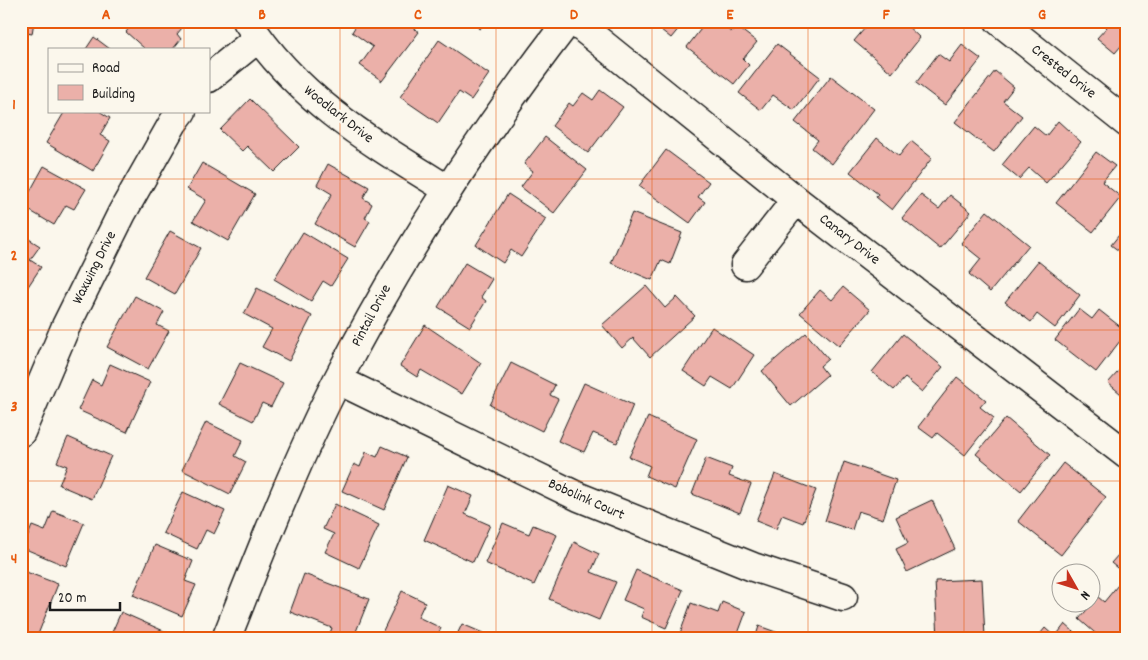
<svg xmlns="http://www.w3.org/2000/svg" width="1148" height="660" font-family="Dekko,sans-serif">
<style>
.building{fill:#ebb0a9;stroke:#1c1c1c}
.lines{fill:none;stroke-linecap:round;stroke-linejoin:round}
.street-casing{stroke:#1c1c1c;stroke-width:31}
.secondary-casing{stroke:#1c1c1c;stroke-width:31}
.street{stroke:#fbf7ec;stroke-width:28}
.secondary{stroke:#fbf7ec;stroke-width:28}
.grid{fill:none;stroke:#e8590c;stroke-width:1;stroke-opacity:0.55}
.labels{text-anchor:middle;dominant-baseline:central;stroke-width:4.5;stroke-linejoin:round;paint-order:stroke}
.street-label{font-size:15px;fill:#1c1c1c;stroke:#fbf7ec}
.neatline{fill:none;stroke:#e8590c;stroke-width:2}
.grid-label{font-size:16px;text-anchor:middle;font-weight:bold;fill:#e8590c}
</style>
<rect width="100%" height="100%" fill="#fbf7ec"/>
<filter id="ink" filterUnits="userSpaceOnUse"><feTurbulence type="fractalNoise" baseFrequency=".02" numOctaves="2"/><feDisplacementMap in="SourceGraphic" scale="10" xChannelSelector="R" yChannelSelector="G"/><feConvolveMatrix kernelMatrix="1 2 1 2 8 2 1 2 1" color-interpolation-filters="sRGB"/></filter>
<g filter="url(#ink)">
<g class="building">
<polygon points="21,21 34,21 32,34 21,32"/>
<polygon points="135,21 186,21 187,22 177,34 181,39 173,49 145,49 126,32"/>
<polygon points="359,21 404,21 419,32 382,81 360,65 373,47 352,32"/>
<polygon points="469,21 486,21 480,29"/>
<polygon points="650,21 685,21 671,38"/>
<polygon points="707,21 717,21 731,32 736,26 757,42 743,59 749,65 734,84 687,47"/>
<polygon points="871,21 902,21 920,38 892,73 854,41"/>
<polygon points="1100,21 1127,21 1127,39 1115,53 1097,38 1107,27"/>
<polygon points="94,37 110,49 86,49"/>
<polygon points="439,40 489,74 471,100 459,92 438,123 400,97"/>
<polygon points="777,44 820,77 794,110 773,95 761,110 739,93"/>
<polygon points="962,45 981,59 945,105 916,83 938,54 949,62"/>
<polygon points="995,71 1014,87 1003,101 1022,116 994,152 955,122"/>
<polygon points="831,76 874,109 832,164 812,148 818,140 795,122"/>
<polygon points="600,90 623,107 588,153 552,126 569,103 573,106 583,93 593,100"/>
<polygon points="250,99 299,147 274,172 247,146 242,151 220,130"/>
<polygon points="65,111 99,111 110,118 100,135 110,141 93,171 46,143"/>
<polygon points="1058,121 1081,142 1046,183 1029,168 1019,179 1002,165 1034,126 1046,136"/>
<polygon points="545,137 587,170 554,213 521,187 533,171 524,164"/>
<polygon points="877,138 899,156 911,141 932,158 892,210 876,197 878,194 850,172"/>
<polygon points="666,150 709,182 698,197 705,202 690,223 639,186"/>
<polygon points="1096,152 1115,166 1102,182 1121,197 1093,232 1056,203"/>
<polygon points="202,163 255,194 228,241 193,221 206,200 187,189"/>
<polygon points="328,164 369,187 363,198 372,204 365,218 370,221 355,247 315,224 332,194 317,185"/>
<polygon points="44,166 86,189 74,209 66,205 54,225 22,206"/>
<polygon points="508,194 546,219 521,257 511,250 503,263 476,245"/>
<polygon points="921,195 939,209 950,195 971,212 940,249 902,218"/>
<polygon points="987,211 1029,245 990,292 969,274 981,259 961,243"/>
<polygon points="632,213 682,233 670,264 661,260 652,280 611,263"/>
<polygon points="1127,225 1127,257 1111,245"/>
<polygon points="170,231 201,248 175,294 144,277"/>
<polygon points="303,232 348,259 331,286 323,281 311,301 274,279"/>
<polygon points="21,234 40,246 30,260 41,267 25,291 21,288"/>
<polygon points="1038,261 1080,295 1055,328 1037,314 1031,322 1005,302"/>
<polygon points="465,263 492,279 481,297 486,301 470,327 438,307"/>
<polygon points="646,286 665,308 677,297 695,316 650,357 633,338 622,348 602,325"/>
<polygon points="843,287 870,310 839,346 800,313 820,290 832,300"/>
<polygon points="257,288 312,316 289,361 262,347 272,329 244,314"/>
<polygon points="135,296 164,312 157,325 169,331 148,369 107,347"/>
<polygon points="1079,309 1092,319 1099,310 1127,332 1096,372 1055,340"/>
<polygon points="425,325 481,363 462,394 421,370 417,377 400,366"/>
<polygon points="712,327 754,355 732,389 712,377 706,386 683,371"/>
<polygon points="806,333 828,359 820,366 827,375 791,406 762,371"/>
<polygon points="903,334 943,367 922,392 905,378 894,390 872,372"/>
<polygon points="1127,362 1127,399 1108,383"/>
<polygon points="240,363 283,383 271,407 262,403 253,421 219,404"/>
<polygon points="511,363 555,385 550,395 558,399 542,431 490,405"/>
<polygon points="110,364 150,382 127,432 78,410 92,380 101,385"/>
<polygon points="957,377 986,400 980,407 994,418 965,455 937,433 933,438 918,427"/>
<polygon points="584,383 633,405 617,443 593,433 584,452 558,441"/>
<polygon points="648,417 697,439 675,489 646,476 650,466 629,457"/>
<polygon points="1006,418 1050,455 1021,491 976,454"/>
<polygon points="206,422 243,440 235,456 246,462 230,494 182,470"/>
<polygon points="68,437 111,456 92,499 59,485 67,466 57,462"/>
<polygon points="382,446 407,457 384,510 342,491 354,464 360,467 366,452 377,457"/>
<polygon points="706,458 732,468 729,476 751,484 740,513 692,494"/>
<polygon points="844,462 896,480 883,519 858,511 852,530 825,521"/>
<polygon points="1063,463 1106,497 1061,555 1018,521"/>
<polygon points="775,474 816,490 803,523 782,515 776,529 756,521"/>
<polygon points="448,485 473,496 465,514 490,525 473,562 424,540"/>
<polygon points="183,492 225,511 214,534 206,530 197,549 163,533"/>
<polygon points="932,500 955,549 907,572 896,549 908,543 896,517"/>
<polygon points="335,504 379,525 359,568 325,552 334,534 323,529"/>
<polygon points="53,511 84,523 66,566 23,548 32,526 45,531"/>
<polygon points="503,523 529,534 533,525 557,535 534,585 485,563"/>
<polygon points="574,542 599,554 591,572 616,582 599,620 549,599"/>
<polygon points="155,545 193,561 185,581 196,585 182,616 133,595"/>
<polygon points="1127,545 1127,576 1111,563"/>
<polygon points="21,570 58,584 37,637 21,631"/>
<polygon points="636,570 683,590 666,628 641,617 644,609 623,600"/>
<polygon points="304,574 369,599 353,639 328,638 332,628 290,612"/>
<polygon points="982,579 985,637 938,639 935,581"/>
<polygon points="1118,585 1127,593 1127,624 1115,639 1102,639 1079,619 1098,597 1104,602"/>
<polygon points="402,591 425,602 418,617 441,628 436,639 379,639"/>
<polygon points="722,602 746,612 736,639 678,639 691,603 718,613"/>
<polygon points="121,612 175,636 174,639 109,639"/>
<polygon points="462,624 497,639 455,639"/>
<polygon points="1065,624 1082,639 1036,639 1045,628 1055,637"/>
<polygon points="759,626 787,636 786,639 755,639"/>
</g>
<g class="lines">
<defs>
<g id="street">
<path d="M247,21c50,78 124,121 200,168"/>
<polyline points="574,21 796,200 1127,455"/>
<polyline points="999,21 1127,123"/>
<polyline points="209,78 258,38"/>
<polyline points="745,265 796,200"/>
<polyline points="338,380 579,497 753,567 843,597"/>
<polyline points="21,432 66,326 122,213 173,123 182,111"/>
</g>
<path id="secondary" d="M226,639c35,-88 69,-176 112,-260 65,-127 143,-245 230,-358"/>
</defs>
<use href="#street" class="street-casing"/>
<use href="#secondary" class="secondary-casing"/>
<use href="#street" class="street"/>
<use href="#secondary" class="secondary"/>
</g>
</g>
<path class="grid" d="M184,21v28M340,21v618M496,21v618M652,21v618M808,21v618M964,21v618M184,111v528M21,179h1106M21,330h1106M21,481h1106"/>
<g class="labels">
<g class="street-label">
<text transform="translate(1063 72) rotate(38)">Crested Drive</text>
<text transform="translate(338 115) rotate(38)">Woodlark Drive</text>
<text transform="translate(849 240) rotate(38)">Canary Drive</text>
<text transform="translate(95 268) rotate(-63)">Waxwing Drive</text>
<text transform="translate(372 316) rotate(-62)">Pintail Drive</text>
<text transform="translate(586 500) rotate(24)">Bobolink Court</text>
</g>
</g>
<rect width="1148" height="660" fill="none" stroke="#fbf7ec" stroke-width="55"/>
<rect x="48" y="48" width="162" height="65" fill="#fbf7ec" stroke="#a29f99"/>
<rect x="58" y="64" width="25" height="8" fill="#fbf7ec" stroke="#a29f99"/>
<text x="92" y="72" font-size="15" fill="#1c1c1c">Road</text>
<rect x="58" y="85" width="25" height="15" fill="#ebb0a9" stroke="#a29f99"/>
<text x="92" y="98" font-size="15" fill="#1c1c1c">Building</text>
<g transform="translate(1076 588) rotate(129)"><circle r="24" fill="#fbf7ec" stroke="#a29f99"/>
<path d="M0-4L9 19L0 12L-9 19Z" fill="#c8321e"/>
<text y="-8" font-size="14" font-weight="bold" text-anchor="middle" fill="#1c1c1c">N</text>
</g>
<path d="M50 602v8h70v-8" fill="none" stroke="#1c1c1c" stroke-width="2.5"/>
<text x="58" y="602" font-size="15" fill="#1c1c1c" stroke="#fbf7ec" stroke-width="4" paint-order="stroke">20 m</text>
<rect x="28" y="28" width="1092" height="604" class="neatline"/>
<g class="grid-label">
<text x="106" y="19">A</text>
<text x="262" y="19">B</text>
<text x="418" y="19">C</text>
<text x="574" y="19">D</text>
<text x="730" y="19">E</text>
<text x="886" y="19">F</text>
<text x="1042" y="19">G</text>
<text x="14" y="109">1</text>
<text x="14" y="260">2</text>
<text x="14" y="411">3</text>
<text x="14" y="563">4</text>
</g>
</svg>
